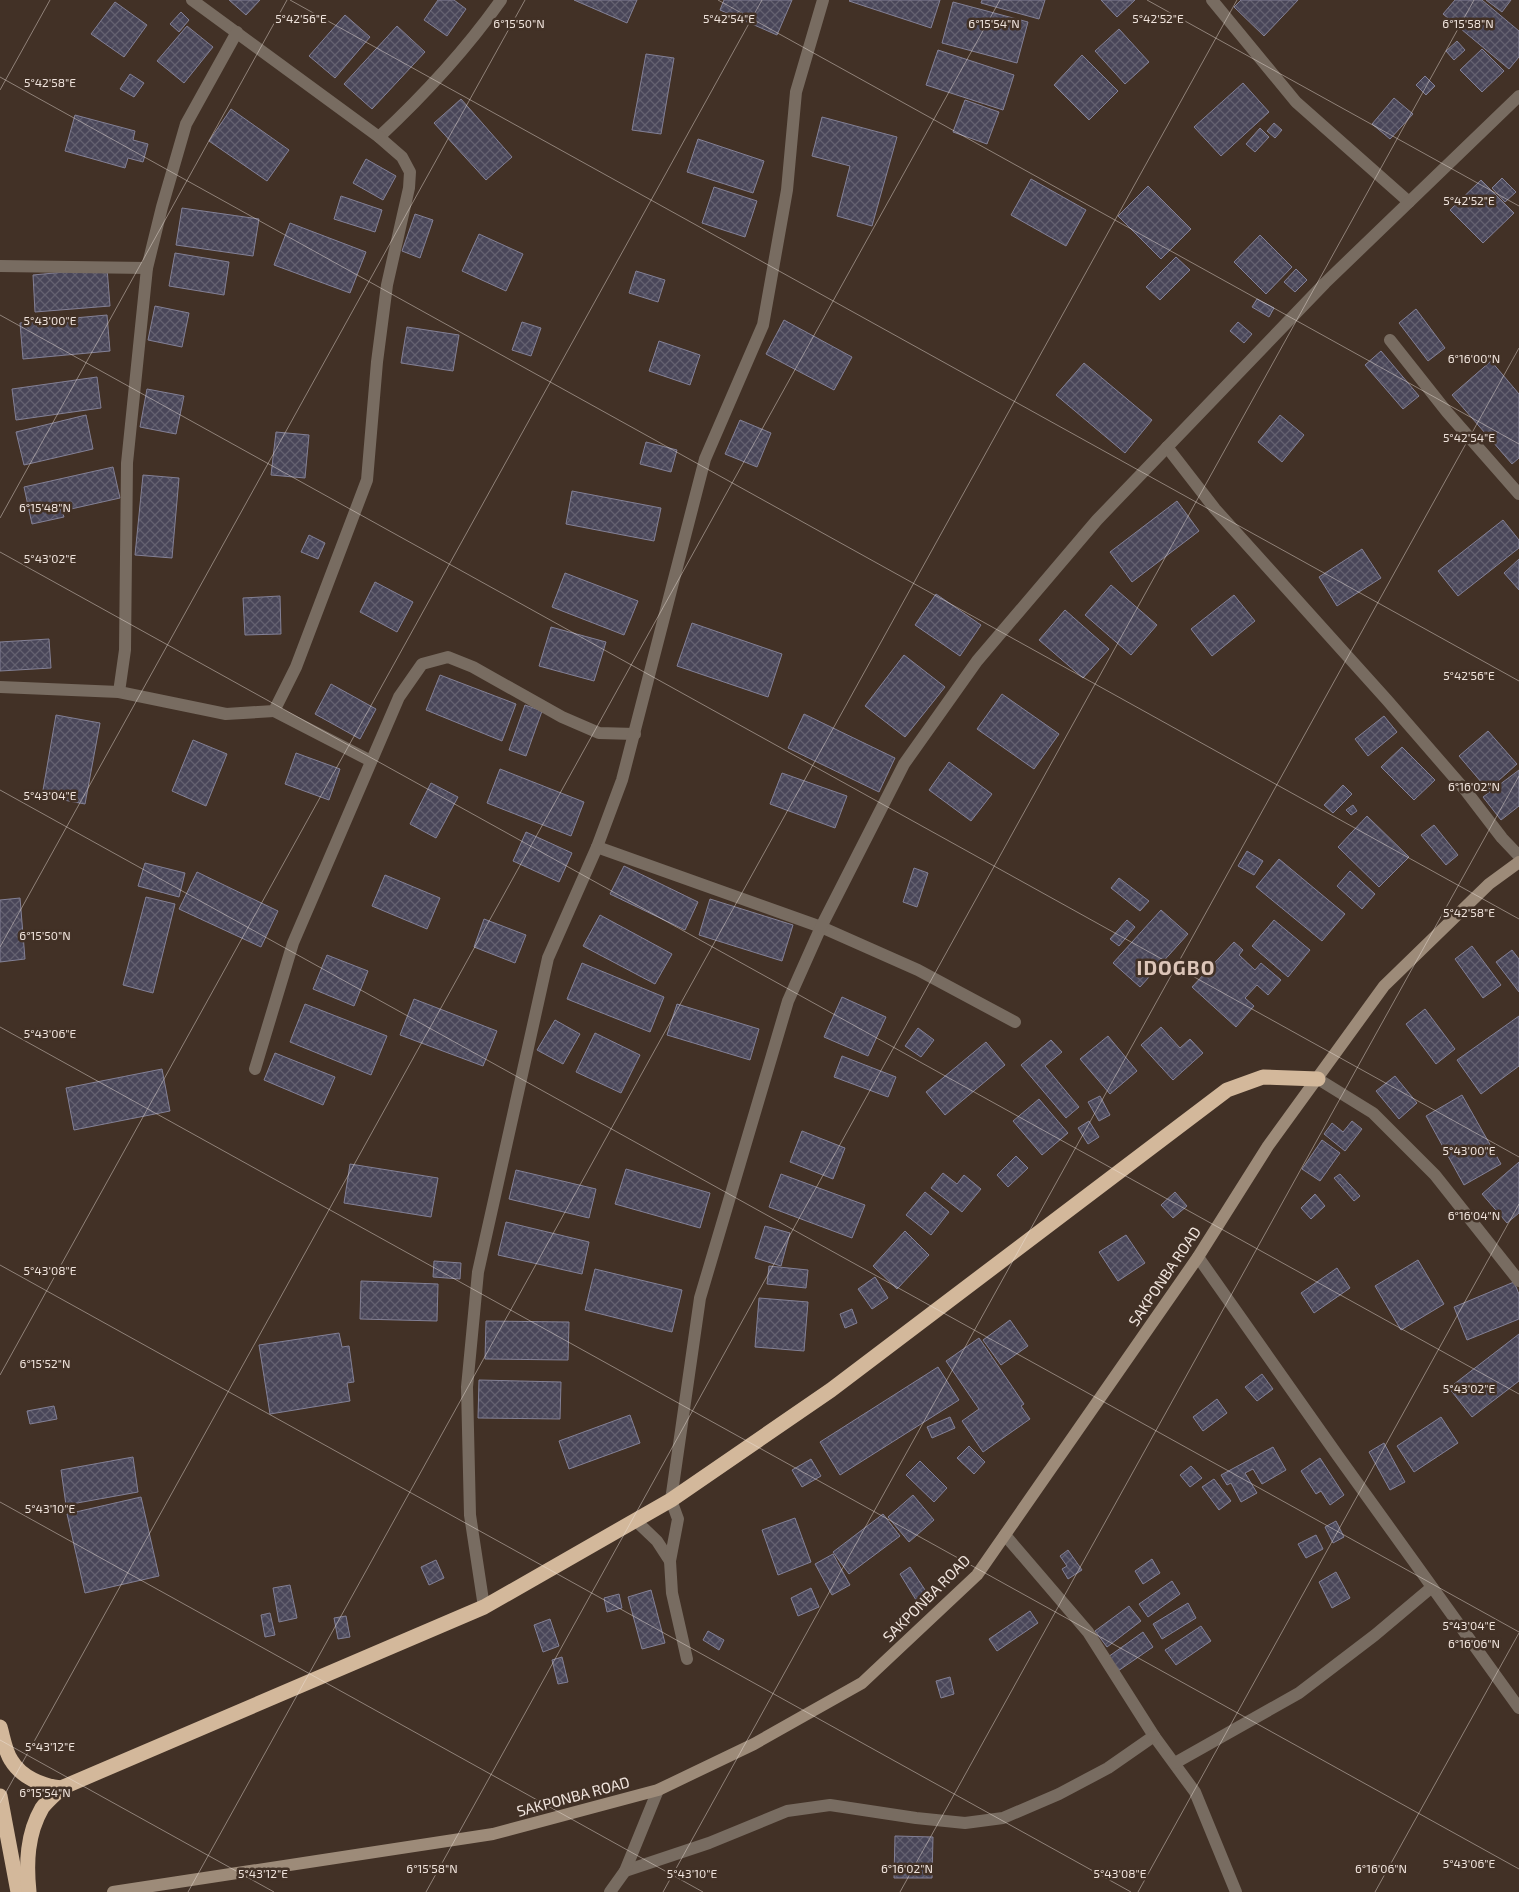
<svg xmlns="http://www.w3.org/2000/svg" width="1519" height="1892" font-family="'Exo 2',sans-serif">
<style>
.building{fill:url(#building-cross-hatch);stroke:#838095}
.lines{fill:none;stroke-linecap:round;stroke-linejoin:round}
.street{stroke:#786c61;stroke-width:12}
.secondary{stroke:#9d8b79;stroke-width:12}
.highway{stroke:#d3b89b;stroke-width:15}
.ticks{fill:none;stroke:#f0e4dd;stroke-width:1;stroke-opacity:0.45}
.labels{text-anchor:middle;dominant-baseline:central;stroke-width:5;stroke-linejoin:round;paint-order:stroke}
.street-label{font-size:15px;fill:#f0e4dd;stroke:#423126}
.district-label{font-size:20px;font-weight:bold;letter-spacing:1px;fill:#dcc5b8;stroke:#423126}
.ticks-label{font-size:12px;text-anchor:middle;fill:#f0e4dd;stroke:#423126;stroke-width:5;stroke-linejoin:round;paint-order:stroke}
</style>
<defs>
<pattern id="building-cross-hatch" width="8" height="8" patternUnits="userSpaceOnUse" patternTransform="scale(1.25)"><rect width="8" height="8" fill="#494659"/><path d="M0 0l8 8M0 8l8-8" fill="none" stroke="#646170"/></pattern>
</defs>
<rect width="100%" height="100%" fill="#423126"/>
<g class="building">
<polygon points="229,0 260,0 246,15"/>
<polygon points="438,0 454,0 466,9 447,36 424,20"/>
<polygon points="574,0 637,0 627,23"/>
<polygon points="724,0 792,0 777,35 720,10"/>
<polygon points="850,0 940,0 931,28 849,1"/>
<polygon points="982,0 1045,0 1039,19 981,3"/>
<polygon points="1101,0 1135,0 1117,17"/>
<polygon points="1241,0 1298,0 1264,36 1234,7"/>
<polygon points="1455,0 1482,0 1519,31 1519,57 1509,69 1443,14"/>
<polygon points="1486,0 1511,0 1502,12"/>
<polygon points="115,2 147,25 124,57 91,34"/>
<polygon points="953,2 1028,22 1017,63 942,43"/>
<polygon points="181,12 189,20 179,32 170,24"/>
<polygon points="345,15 370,37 335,78 309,56"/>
<polygon points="187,26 213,47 184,83 157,61"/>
<polygon points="397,26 425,52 372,109 344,84"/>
<polygon points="1119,29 1149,62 1125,84 1095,51"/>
<polygon points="1457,41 1465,50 1454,60 1446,51"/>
<polygon points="1482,49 1504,71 1482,92 1460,70"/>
<polygon points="938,50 1014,75 1003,110 926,85"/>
<polygon points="646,54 674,58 661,134 632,130"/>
<polygon points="1082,55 1118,91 1089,120 1054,85"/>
<polygon points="130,74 144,83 134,97 120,89"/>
<polygon points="1425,76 1435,86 1426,95 1416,85"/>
<polygon points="1243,83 1269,112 1221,156 1194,127"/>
<polygon points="1394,98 1413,114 1390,139 1372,124"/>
<polygon points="461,99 512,157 486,180 434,123"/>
<polygon points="965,100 999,112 987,144 953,132"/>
<polygon points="231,109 289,150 267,181 209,141"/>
<polygon points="75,115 135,131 133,140 148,144 143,162 128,158 125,168 65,151"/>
<polygon points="822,117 897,137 872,226 837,216 850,166 812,156"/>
<polygon points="1274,123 1282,130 1275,138 1267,131"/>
<polygon points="1260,128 1269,137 1255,152 1246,144"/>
<polygon points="698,139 764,161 753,193 687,172"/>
<polygon points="366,159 396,176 383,200 353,183"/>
<polygon points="1502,178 1516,192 1505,202 1492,188"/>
<polygon points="1031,179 1086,210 1066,246 1011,215"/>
<polygon points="1481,180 1514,213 1483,243 1450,210"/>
<polygon points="1148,186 1191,229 1161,259 1118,216"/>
<polygon points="714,187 757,201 745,237 702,223"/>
<polygon points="341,196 382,210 375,232 334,219"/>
<polygon points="182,208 259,219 253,256 176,245"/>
<polygon points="415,214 433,220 420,258 402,251"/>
<polygon points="290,223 366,252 350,293 274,265"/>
<polygon points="479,234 523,254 506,291 462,271"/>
<polygon points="1260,235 1292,267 1266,294 1234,262"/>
<polygon points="175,253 229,262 224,295 169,286"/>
<polygon points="1176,257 1190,270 1160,300 1146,287"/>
<polygon points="107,268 110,306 35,312 33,275"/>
<polygon points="1296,269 1307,280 1295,292 1284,282"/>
<polygon points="636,271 665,280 658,302 629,293"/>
<polygon points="1257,299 1274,308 1269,317 1252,307"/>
<polygon points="155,306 189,313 182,347 148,340"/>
<polygon points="1416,309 1445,348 1428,361 1399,323"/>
<polygon points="107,315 110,351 23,359 20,323"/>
<polygon points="784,320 852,357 834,390 766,354"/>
<polygon points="522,322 541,328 531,356 512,350"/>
<polygon points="1238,322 1252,334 1244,343 1230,331"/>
<polygon points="407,327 459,335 453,371 401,363"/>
<polygon points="659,341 700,355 690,385 649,371"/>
<polygon points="1381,351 1419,396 1403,409 1365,365"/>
<polygon points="1491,361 1519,394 1519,458 1512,464 1452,395"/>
<polygon points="1084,363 1152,420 1125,453 1056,395"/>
<polygon points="97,377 101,408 16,420 12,389"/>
<polygon points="147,389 184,396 176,434 140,427"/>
<polygon points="86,415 93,449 24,465 16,432"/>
<polygon points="1280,415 1304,435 1282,462 1258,442"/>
<polygon points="740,420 771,433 757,467 725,454"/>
<polygon points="276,432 309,435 305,478 271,475"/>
<polygon points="646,442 677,450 671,472 640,464"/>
<polygon points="113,467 120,498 62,511 64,517 32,524 24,487"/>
<polygon points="143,475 179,478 172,558 135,555"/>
<polygon points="572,491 661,508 654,541 566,524"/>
<polygon points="1177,501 1199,531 1132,582 1110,552"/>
<polygon points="1503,520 1519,540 1519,548 1458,596 1438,571"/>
<polygon points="309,535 325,543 318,559 301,552"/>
<polygon points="1362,549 1381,578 1337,606 1319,577"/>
<polygon points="1519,559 1519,590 1504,573"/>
<polygon points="565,573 638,601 624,635 552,607"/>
<polygon points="375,582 413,602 397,632 360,612"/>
<polygon points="1111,585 1157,625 1131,655 1085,615"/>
<polygon points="936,594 981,625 960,656 915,625"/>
<polygon points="1234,595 1255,621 1212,656 1191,629"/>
<polygon points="280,596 281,634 245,635 243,598"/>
<polygon points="1065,610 1109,649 1083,678 1039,640"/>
<polygon points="692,623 782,654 768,697 677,666"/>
<polygon points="551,627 606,642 594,681 539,666"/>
<polygon points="49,639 51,668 0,671 0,642"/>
<polygon points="904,655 945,687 905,737 865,706"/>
<polygon points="440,675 516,704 502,741 426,710"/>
<polygon points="331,684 376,709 360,739 315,714"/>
<polygon points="1002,694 1059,734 1034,769 977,729"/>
<polygon points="525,705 542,711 526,756 509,750"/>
<polygon points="804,714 895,758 879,792 788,748"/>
<polygon points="56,715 100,723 85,804 42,796"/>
<polygon points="1384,716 1397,732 1368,756 1355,739"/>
<polygon points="1488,731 1517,764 1488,790 1459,756"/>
<polygon points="193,740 227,754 206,806 172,791"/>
<polygon points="1402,747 1435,780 1414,800 1381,767"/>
<polygon points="296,753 340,769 329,800 285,784"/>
<polygon points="949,762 992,794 971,821 929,790"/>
<polygon points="500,769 584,802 571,836 487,803"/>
<polygon points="1519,770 1519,806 1501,820 1483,797"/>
<polygon points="782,773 847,796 835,828 770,804"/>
<polygon points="431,783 458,797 436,838 410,824"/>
<polygon points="1343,785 1352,794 1333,813 1324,805"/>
<polygon points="1353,805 1357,811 1351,815 1346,810"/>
<polygon points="1367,816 1409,857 1379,887 1338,847"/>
<polygon points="1434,825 1458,855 1446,865 1421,835"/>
<polygon points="526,832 572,853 559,882 513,861"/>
<polygon points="1247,851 1263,861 1254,875 1238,866"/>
<polygon points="1279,859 1345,914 1322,941 1256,887"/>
<polygon points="145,863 185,873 179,897 138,886"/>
<polygon points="624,866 698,902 685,930 610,894"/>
<polygon points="914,868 928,873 917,907 903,902"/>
<polygon points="1350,871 1375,894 1362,909 1337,886"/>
<polygon points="197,872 278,911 261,947 179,909"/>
<polygon points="385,875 440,898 427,929 372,906"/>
<polygon points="1119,878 1149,901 1140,911 1111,888"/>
<polygon points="146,897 175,904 153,993 123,985"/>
<polygon points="20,898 25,959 0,962 0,900"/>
<polygon points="710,899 793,925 782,961 699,935"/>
<polygon points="1161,910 1188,934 1140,987 1113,963"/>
<polygon points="600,915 672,954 655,984 583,946"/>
<polygon points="484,919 526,935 515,963 474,947"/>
<polygon points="1127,920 1135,927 1119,946 1110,939"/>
<polygon points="1274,920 1310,950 1288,977 1252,946"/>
<polygon points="1234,942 1243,950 1239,955 1255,970 1261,963 1281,980 1268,995 1257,985 1245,998 1254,1006 1236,1027 1192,987"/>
<polygon points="1472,946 1501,985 1483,998 1455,959"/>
<polygon points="1512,950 1519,959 1519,992 1496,962"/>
<polygon points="327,955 368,971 354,1006 313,989"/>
<polygon points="582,963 664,997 650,1032 567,999"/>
<polygon points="842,997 886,1017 868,1056 824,1037"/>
<polygon points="414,999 497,1031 483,1066 400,1035"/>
<polygon points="305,1004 387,1036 371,1075 290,1042"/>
<polygon points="677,1004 759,1029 750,1060 667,1035"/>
<polygon points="1425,1009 1455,1049 1436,1064 1406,1024"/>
<polygon points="1519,1016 1519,1066 1481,1094 1457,1060"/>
<polygon points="555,1020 580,1034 563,1064 537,1050"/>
<polygon points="1161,1027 1180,1048 1190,1039 1203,1053 1173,1080 1141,1045"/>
<polygon points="918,1028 934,1040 921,1057 905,1046"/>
<polygon points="595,1033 640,1055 621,1093 576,1072"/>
<polygon points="1108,1036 1137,1071 1110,1094 1080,1059"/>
<polygon points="1051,1040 1062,1052 1045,1066 1079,1107 1066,1118 1021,1065"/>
<polygon points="986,1042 1005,1065 945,1115 926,1092"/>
<polygon points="275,1053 335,1077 323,1105 264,1080"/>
<polygon points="842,1056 896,1077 888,1097 834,1077"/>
<polygon points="162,1069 170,1111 74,1130 66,1088"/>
<polygon points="1395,1076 1417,1103 1399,1119 1376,1091"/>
<polygon points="1462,1095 1501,1164 1464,1185 1426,1116"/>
<polygon points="1100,1096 1110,1115 1099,1121 1088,1102"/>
<polygon points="1039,1099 1068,1133 1042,1155 1013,1121"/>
<polygon points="1089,1121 1099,1137 1088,1144 1078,1128"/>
<polygon points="1352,1121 1362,1129 1345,1151 1324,1134 1332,1123 1343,1132"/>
<polygon points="802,1131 845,1148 833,1179 790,1162"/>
<polygon points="1322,1140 1340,1153 1320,1181 1302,1169"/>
<polygon points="1016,1156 1028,1168 1008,1187 997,1175"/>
<polygon points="1519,1162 1519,1213 1507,1223 1482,1194"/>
<polygon points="350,1164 438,1178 431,1217 344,1203"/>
<polygon points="626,1169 710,1193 700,1228 615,1204"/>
<polygon points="516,1170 596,1189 589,1218 509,1199"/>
<polygon points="943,1173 957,1184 964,1175 981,1189 962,1212 931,1188"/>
<polygon points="781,1174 865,1205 852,1238 769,1207"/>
<polygon points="1340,1174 1360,1196 1354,1201 1334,1178"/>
<polygon points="925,1192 949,1212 931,1235 906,1215"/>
<polygon points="1175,1192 1187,1206 1173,1218 1161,1205"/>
<polygon points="1315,1194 1325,1206 1311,1219 1301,1208"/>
<polygon points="506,1222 589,1242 582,1274 498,1255"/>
<polygon points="765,1226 790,1233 781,1266 755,1258"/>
<polygon points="905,1231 929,1255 897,1289 873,1266"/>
<polygon points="1126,1235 1145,1263 1118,1281 1099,1252"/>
<polygon points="1418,1260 1444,1304 1401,1330 1375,1286"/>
<polygon points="434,1261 461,1263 460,1279 433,1277"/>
<polygon points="769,1266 808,1270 806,1288 767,1284"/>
<polygon points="1337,1268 1350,1288 1314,1313 1301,1293"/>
<polygon points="595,1269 682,1290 672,1332 585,1310"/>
<polygon points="875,1277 888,1298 872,1309 858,1289"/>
<polygon points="361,1281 438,1284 437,1321 360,1319"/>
<polygon points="1514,1282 1519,1294 1519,1319 1467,1340 1454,1307"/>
<polygon points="759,1298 808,1302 804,1351 755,1347"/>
<polygon points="852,1309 857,1323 845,1328 840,1314"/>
<polygon points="1010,1320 1028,1346 1001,1365 983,1340"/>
<polygon points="486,1321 569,1322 568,1360 485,1359"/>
<polygon points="339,1333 342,1347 349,1346 354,1382 347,1383 350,1401 270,1414 259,1345"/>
<polygon points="1519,1334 1519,1381 1472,1417 1449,1388"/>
<polygon points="979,1338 1024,1404 1021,1406 1030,1419 983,1452 962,1421 979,1409 946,1361"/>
<polygon points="938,1367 959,1400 840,1475 820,1442"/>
<polygon points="1262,1374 1273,1389 1257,1401 1245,1387"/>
<polygon points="479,1380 561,1382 560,1419 478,1418"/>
<polygon points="1217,1399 1227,1413 1203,1431 1193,1417"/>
<polygon points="54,1406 57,1419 30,1424 27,1411"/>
<polygon points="630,1415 640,1443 569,1469 559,1441"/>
<polygon points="950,1417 955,1428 932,1438 927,1427"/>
<polygon points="1441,1417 1458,1443 1414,1472 1397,1446"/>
<polygon points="1384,1443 1405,1482 1390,1490 1369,1452"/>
<polygon points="969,1446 985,1462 974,1474 957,1458"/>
<polygon points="1273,1447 1286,1470 1262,1484 1253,1469 1245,1473 1257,1493 1241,1502 1231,1483 1227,1485 1221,1475"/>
<polygon points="133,1457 138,1492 66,1505 61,1470"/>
<polygon points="1320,1458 1344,1495 1330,1505 1321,1491 1316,1494 1301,1471"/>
<polygon points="811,1459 821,1476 802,1487 792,1470"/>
<polygon points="920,1461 947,1488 934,1502 906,1475"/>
<polygon points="1191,1466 1202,1478 1190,1487 1180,1475"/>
<polygon points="1214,1479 1231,1501 1219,1510 1202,1487"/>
<polygon points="913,1495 934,1520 909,1542 888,1517"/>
<polygon points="141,1497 159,1576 85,1593 67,1514"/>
<polygon points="883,1514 900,1536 849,1574 833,1552"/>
<polygon points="795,1518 811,1562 778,1575 762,1530"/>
<polygon points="1336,1521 1344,1537 1333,1543 1325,1527"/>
<polygon points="1316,1535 1323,1549 1306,1558 1298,1544"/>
<polygon points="1068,1550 1082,1570 1068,1579 1062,1569 1067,1566 1060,1556"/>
<polygon points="833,1554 850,1585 832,1595 815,1564"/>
<polygon points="1152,1559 1160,1573 1143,1584 1135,1571"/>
<polygon points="436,1560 444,1578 429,1585 421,1567"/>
<polygon points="910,1567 927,1593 916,1600 900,1574"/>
<polygon points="1336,1572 1350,1598 1332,1608 1319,1582"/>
<polygon points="1172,1581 1180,1594 1148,1617 1139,1604"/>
<polygon points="290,1585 297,1618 279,1622 273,1588"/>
<polygon points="811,1588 819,1607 798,1616 791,1598"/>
<polygon points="651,1590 665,1643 642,1649 628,1597"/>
<polygon points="619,1594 622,1608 607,1612 604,1598"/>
<polygon points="1188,1603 1196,1618 1162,1639 1153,1624"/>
<polygon points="1129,1606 1141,1621 1107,1647 1095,1631"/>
<polygon points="1030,1611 1038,1623 997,1651 989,1639"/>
<polygon points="270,1613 275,1635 265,1637 261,1615"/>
<polygon points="346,1616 350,1637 338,1639 334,1618"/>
<polygon points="550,1619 559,1646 543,1652 534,1625"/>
<polygon points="1201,1626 1211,1641 1176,1665 1165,1650"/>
<polygon points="708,1631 724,1640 719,1650 703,1640"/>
<polygon points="1143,1632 1153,1647 1118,1671 1108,1657"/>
<polygon points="562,1657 568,1682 558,1684 552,1660"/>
<polygon points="950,1677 954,1694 941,1698 936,1681"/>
<polygon points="895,1836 933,1837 932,1878 894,1878"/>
</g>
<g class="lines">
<g class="street">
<polyline points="1212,0 1296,102 1409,202"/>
<path d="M379,137c45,-42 86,-86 122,-137"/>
<polyline points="0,266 147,268"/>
<polyline points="1390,340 1447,412 1519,494"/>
<polyline points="1167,447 1215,509 1387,700 1466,791 1502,838 1519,856"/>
<polyline points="0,687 119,692 226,714 274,711 296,667 367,480 377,362 387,285 409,188 410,172 402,157 379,137 192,0"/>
<polyline points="119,692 125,650 127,463 147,268 162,207 186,124 237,32"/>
<polyline points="274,711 371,761"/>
<polyline points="597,847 821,927 918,970 1015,1022"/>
<polyline points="255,1069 293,943 399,697 422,664 448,657 473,667 562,717 599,733 635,734"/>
<polyline points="1318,1079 1373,1113 1435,1175 1519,1281"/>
<polyline points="1198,1257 1338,1456 1519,1708"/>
<polyline points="635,1520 657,1541 670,1561"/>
<polyline points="1005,1535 1088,1632 1154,1736 1195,1792 1236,1892"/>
<polyline points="484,1607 470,1515 467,1387 478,1272 548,958 597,847 622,780 705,459 763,325 787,190 796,92 823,0"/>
<polyline points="687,1659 672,1593 670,1561 678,1519 671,1500 700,1298 788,1001 821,927 904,764 977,661 1097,520 1325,283 1519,96"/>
<polyline points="1175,1763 1299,1693 1375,1635 1432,1587"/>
<polyline points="625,1871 709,1843 787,1811 830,1805 916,1818 965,1823 1003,1818 1059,1794 1108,1768 1154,1736"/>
<polyline points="610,1892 625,1871 658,1790"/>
</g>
<polyline class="secondary" points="113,1892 493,1834 658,1790 754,1744 862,1683 977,1575 1198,1257 1268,1146 1384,986 1489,884 1519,862"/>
<g class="highway">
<path d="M0,1727c3,10 5,24 11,33 10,17 31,26 50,28"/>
<polyline points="0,1796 18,1892"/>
<path d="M29,1892c-3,-29 -2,-58 13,-84 5,-7 13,-13 19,-20l423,-181 187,-107 160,-110 396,-300 36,-13 55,2"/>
</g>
</g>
<path class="ticks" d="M290,0l1229,681M718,0l801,444M1147,0l372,206M0,77l1519,842M0,90l50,-90M0,315l1519,842M0,518l287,-518M0,552l1519,842M0,790l1519,842M0,947l525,-947M0,1027l1519,842M0,1265l1131,627M0,1375l762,-1375M0,1502l703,390M0,1740l274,152M0,1803l1000,-1803M188,1892l1049,-1892M426,1892l1048,-1892M663,1892l856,-1544M900,1892l619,-1116M1138,1892l381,-688M1375,1892l144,-259"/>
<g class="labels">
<g class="street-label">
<text transform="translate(1164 1276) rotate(-56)">SAKPONBA ROAD</text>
<text transform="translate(926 1598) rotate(-45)">SAKPONBA ROAD</text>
<text transform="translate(573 1796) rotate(-15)">SAKPONBA ROAD</text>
</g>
<g class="district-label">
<text x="1176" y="967">IDOGBO</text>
</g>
</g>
<g class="ticks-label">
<text x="301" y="23">5°42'56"E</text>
<text x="729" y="23">5°42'54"E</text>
<text x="1158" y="23">5°42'52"E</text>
<text x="519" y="28">6°15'50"N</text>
<text x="994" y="28">6°15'54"N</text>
<text x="1468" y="28">6°15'58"N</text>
<text x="50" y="87">5°42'58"E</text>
<text x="1469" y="205">5°42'52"E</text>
<text x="50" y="325">5°43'00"E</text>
<text x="1474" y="363">6°16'00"N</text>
<text x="1469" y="442">5°42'54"E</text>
<text x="45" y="512">6°15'48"N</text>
<text x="50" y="563">5°43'02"E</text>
<text x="1469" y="680">5°42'56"E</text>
<text x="1474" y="791">6°16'02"N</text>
<text x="50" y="800">5°43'04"E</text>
<text x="1469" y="917">5°42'58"E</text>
<text x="45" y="940">6°15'50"N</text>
<text x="50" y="1038">5°43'06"E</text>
<text x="1469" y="1155">5°43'00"E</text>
<text x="1474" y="1220">6°16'04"N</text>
<text x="50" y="1275">5°43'08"E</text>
<text x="45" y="1368">6°15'52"N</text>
<text x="1469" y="1393">5°43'02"E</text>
<text x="50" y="1513">5°43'10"E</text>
<text x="1469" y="1630">5°43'04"E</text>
<text x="1474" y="1648">6°16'06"N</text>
<text x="50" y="1751">5°43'12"E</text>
<text x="45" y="1797">6°15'54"N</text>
<text x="1469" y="1868">5°43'06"E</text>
<text x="432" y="1873">6°15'58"N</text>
<text x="907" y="1873">6°16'02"N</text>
<text x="1381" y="1873">6°16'06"N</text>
<text x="263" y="1878">5°43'12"E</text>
<text x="692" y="1878">5°43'10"E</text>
<text x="1120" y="1878">5°43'08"E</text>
</g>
</svg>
